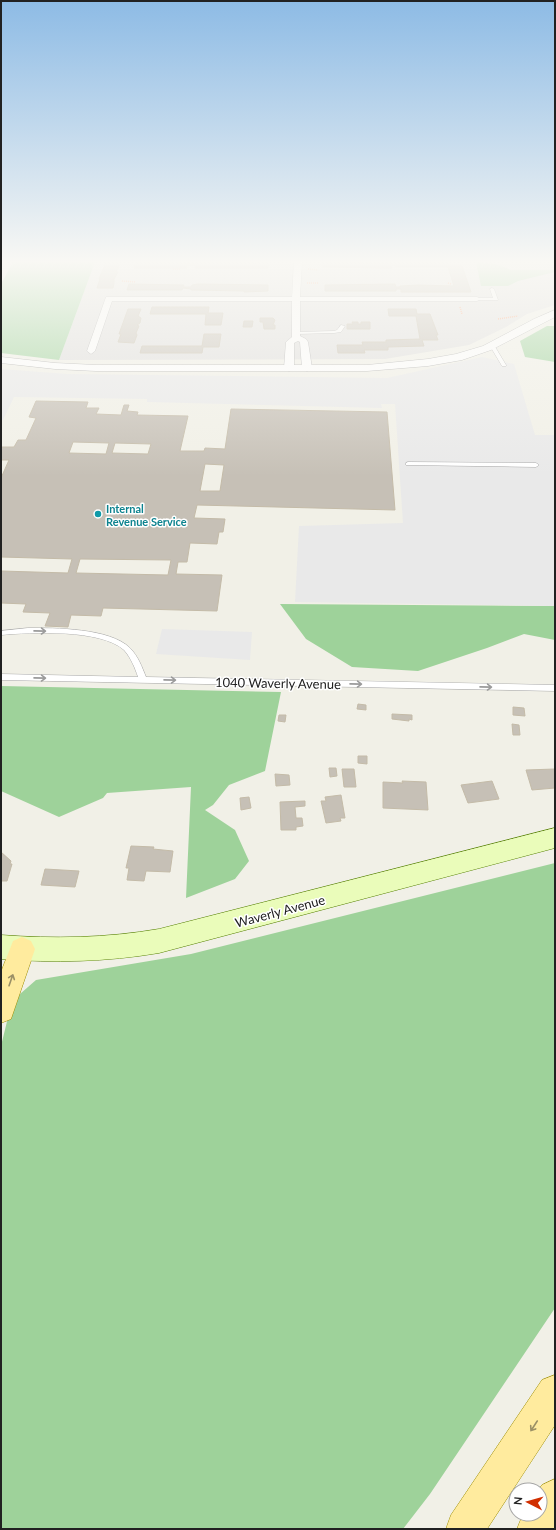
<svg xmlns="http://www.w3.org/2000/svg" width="556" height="1530" font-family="Lato,sans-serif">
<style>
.residential{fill:#dfdedd}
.forest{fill:#9ed29a}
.parking{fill:#e9e9e9}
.building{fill:#c6c0b6;stroke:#c4bba8;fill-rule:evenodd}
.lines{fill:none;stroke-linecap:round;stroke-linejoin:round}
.service-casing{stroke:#a8a8a8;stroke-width:1}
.minor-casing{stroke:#a8a8a8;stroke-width:1}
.tertiary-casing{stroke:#a8a8a8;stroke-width:1}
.secondary-casing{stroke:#547f00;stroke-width:1}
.primary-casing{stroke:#9d8d00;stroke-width:1}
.path{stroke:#ff9b6a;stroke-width:1.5;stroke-dasharray:1 1;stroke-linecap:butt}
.service{fill:#fff;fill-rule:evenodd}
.minor{fill:#fff;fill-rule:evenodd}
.tertiary{fill:#fff;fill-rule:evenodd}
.secondary{fill:#eafcba;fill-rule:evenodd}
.primary{fill:#ffeb9e;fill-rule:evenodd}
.oneway{stroke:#9b9b9b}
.oneway2{stroke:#9b9066}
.culture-dot{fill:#0f9aa8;stroke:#fff;stroke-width:1.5}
.labels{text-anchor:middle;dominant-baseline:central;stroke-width:3;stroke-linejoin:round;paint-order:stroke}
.far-culture-label{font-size:11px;font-weight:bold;fill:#0d838f;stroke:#fff;text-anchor:start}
.street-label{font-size:13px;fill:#212121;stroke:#fff}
</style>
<rect width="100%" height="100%" fill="#f1f0e7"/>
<polygon class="residential" points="95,262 555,262 555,305 527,314 506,327 469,345 385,359 59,360"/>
<g class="forest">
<polygon points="13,262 95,262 59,360 1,353 1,284"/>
<polygon points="476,262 496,264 511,270 555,270 555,272 518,281 508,286 481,286"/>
<polygon points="547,326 555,326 555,362 525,357 520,341"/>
<polygon points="280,604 555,606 555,640 524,634 487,648 418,671 352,667 306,639"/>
<polygon points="1,686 281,692 265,771 229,785 213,805 205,810 235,830 249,861 235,879 186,898 191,787 107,793 103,798 59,817 1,791"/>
<polygon points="555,863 555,1308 430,1494 403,1529 1,1529 1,1046 12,1001 36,980 191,954"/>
</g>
<g class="parking">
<polygon points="482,357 514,364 535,435 555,435 555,606 295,602 299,526 403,523 395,404 381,404 382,408 147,402 147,399 14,397 3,420 1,420 1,369 67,374 387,378"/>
<polygon points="162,629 252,632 250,660 156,654"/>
</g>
<g class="building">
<polygon points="106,262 118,262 116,266 119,266 116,272 118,272 114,279 114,283 113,288 97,288 100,279 99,279"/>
<polygon points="135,262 177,262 195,264 196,262 269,262 268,268 195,268 195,265 187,265 187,268 134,268"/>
<polygon points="323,262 391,263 392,264 396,264 395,262 448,262 449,266 462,266 471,292 401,292 401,289 396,289 396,291 325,291 325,285 395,284 396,287 400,287 400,286 418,285 454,286 448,267 396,267 395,265 392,265 392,268 323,267"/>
<polygon points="129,284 184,285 183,287 191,287 192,285 198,284 268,285 268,291 244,292 244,291 191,290 191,289 183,288 182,290 127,290"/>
<polygon points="152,307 209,307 208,313 223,313 221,325 205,325 206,314 150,314"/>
<polygon points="128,309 141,309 138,316 141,318 140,323 137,325 139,326 136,333 137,335 134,343 118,342 121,334 119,334"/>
<polygon points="388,309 416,309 417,314 430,314 438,335 436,335 438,340 422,340 424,346 388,347 388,350 364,350 365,353 338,353 337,345 363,345 362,342 386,342 386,340 420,339 416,316 389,316"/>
<polygon points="260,318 273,318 275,320 273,325 275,325 275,329 264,329 263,322 260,322"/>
<polygon points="244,321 253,321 252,327 243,327"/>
<polygon points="352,322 358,322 358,324 361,324 361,322 370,322 370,329 347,329 347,324 353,324"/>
<polygon points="204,334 221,334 219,347 203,347 202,353 140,353 142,346 202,346"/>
<path d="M36,401l52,1 -2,6h13l-3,6 25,1 3,-10h5l-2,6 11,1 -1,3 51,1 -8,35h24l1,-3 20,1 6,-40 156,3 8,98 -198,-5 -3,13 31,1 -2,13h-4l-2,12 -27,-1 -3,19h-9l-2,12 46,1 -5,36 -114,-3 -2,8 -30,-1 -3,12 -23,-1 5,-13 -27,-1 3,-8 -25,-1v-32l67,2 4,-14 -71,-2v-79l8,-18h-8v-13h13l4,-7h8l10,-22 -7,-1zM73,442l36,1 -3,11 -37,-1zM115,443l36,1 -3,10 -36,-1zM205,464l19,1 -4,26h-20zM80,559l91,1 -3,15 -92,-2z"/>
<polygon points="358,704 366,705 366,710 357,709"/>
<polygon points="513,707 524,708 525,716 513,715"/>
<polygon points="392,714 412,715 412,720 409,719 409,721 392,719"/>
<polygon points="279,715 286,715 285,722 278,721"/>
<polygon points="512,724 519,725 520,735 513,735"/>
<polygon points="358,756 367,756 367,764 358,763"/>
<polygon points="329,768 336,768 337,776 330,777"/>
<polygon points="342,769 354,769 356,787 344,787"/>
<polygon points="555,769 555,788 532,790 526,770"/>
<polygon points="275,774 289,775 290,785 276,786"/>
<polygon points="402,781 426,782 428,810 383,808 383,782 403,783"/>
<polygon points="492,781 499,799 468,803 461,785"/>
<polygon points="341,795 345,818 340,818 341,821 326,823 321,801 326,801 325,797"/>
<polygon points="249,797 251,808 241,810 240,798"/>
<polygon points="305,801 305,806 295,807 296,818 302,818 303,826 296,827 296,830 281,830 280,802"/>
<polygon points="131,846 154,847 153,849 173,851 170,872 146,871 144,881 127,880 129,868 126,868"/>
<polygon points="1,852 11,861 10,864 12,864 7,881 1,881"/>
<polygon points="45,869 79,871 75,887 41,885"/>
</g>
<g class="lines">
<defs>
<g id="service">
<polygon points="492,288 494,289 498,300 475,300 475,298 493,298 490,289"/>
<polygon points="341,325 345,326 341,332 334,333 296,334 294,333 296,332 334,331 337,330"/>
<polygon points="490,345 494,345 506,365 506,366 502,366 490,346"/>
<polygon points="408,462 536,463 539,465 536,467 406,465 406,463"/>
<path d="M28,628c27,0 82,0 102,20 8,8 12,19 16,29l409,8v6l-554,-11v-6l137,3c-3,-9 -7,-19 -14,-27 -23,-21 -93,-18 -123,-15v-4z"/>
</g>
<polygon id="minor" points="294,262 302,262 300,297 477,297 481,299 477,301 300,301 300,336 306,339 308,342 312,368 307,371 302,368 300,342 298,341 294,343 294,368 289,371 284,368 286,342 292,337 292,301 112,301 95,351 91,354 87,351 106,297 292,297"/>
<polygon id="tertiary" points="555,310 555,317 491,350 462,360 428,366 367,371 96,371 55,369 1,363 1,357 55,363 96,365 367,365 428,359 456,354 483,346 534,319"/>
<path id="secondary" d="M555,828v20l-396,105c-53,9 -105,10 -158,6v-24c53,4 105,3 158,-6z"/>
<g id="primary">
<polygon points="22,937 31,941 35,949 11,1019 1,1023 1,972 13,941"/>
<polygon points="555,1375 555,1425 487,1529 446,1529 451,1515 542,1380"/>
<polygon points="555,1479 555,1529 517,1529 523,1514 540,1514 540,1490 538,1490 542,1485"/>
</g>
</defs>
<use href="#service" class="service-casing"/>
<use href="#minor" class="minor-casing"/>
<use href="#tertiary" class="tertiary-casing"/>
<use href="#secondary" class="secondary-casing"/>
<use href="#primary" class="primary-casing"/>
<g class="path">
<polyline points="173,269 181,269"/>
<polyline points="308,269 318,270"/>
<polyline points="122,281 136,282"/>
<polyline points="307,283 319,283"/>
<polyline points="448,283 451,284"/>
<polyline points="460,307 462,314"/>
<polyline points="498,319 518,316"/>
</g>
<use href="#service" class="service"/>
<use href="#minor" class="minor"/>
<use href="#tertiary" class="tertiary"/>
<use href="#secondary" class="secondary"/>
<use href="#primary" class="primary"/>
</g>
<defs><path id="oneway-shaft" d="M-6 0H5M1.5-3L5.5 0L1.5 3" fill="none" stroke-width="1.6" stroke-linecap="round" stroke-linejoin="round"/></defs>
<g class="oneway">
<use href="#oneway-shaft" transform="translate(40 631) rotate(1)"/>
<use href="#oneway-shaft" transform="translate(40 678) rotate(1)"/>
<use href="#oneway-shaft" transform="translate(170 680) rotate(1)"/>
<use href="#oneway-shaft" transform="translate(356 684) rotate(1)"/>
<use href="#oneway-shaft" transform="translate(486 687) rotate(1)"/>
</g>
<g class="oneway2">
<use href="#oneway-shaft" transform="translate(11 980) rotate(-71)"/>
<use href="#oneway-shaft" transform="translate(534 1426) rotate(123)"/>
</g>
<linearGradient id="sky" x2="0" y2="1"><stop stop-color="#8dbbe5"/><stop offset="0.55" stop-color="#f9f8f4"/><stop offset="1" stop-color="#f9f8f4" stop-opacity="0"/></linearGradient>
<rect width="556" height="476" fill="url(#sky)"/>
<circle class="culture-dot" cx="98" cy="514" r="4"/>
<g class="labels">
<g class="far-culture-label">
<text x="106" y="508">Internal<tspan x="106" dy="13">Revenue Service</tspan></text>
</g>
<g class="street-label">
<text transform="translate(278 683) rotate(1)">1040 Waverly Avenue</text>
<text transform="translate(280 911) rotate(-15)">Waverly Avenue</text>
</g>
</g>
<rect width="556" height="1530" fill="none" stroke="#212121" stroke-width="4"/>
<g transform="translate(528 1502) rotate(276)"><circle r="19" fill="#ffffff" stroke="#a6a6a6"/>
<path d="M0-3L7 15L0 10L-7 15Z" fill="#d12f00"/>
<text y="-6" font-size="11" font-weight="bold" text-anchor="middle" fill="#212121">N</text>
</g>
</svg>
